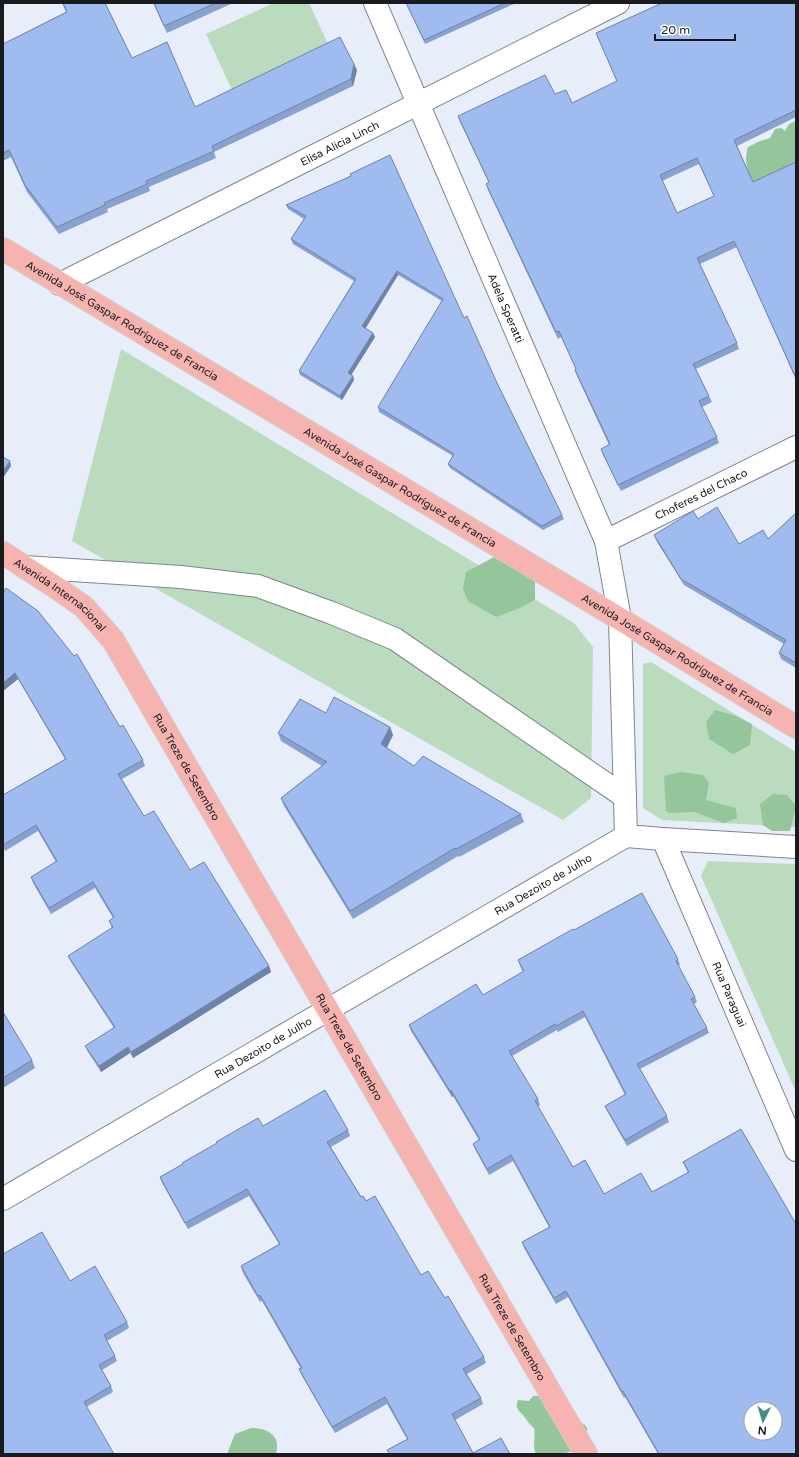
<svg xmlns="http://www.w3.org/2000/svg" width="799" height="1457" font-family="'Varela Round',sans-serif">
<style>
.green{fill:#badbbd}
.forest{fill:#95c59a}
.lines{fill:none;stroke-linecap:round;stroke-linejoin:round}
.minor-casing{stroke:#7f858e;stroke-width:24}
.major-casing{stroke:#cccdce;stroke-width:24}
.minor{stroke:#fff;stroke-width:22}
.major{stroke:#f7b3af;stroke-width:22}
.wall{fill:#89a1ce;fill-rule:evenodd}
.shaded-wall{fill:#6f83a7}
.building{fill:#9fbbef;stroke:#6f83a7;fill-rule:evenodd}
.labels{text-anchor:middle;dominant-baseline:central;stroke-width:3;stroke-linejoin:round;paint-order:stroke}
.street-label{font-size:11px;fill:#191b1f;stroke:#fff}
</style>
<rect width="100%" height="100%" fill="#e7eef9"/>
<g class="green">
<polygon points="274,3 309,3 329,46 232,90 206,34"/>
<polygon points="121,349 574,623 593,647 591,798 563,820 72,541"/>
<polygon points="651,662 796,752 796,827 662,820 643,808 643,664"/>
<polygon points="708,861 796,864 796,1092 701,876"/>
</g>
<g class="forest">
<path d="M796,121v47l-35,15 -9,-2c-5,-12 -8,-21 -4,-34l12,-6 10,-3 5,-9 6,-1 4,3 4,-7z"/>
<polygon points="496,556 535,576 535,600 520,608 496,617 468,601 463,589 466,572"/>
<polygon points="715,710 736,716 752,724 750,745 733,754 709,739 706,722"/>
<polygon points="681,772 703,775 709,783 706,800 736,808 737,818 724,823 694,812 670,813 666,811 664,776"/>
<polygon points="773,794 787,795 796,806 790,831 772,831 763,825 760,804"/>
<path d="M533,1396h11l34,26 6,2 3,4v6l-16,17 -7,3h-28c-4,-7 0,-18 -2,-26 -5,-4 -7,-8 -11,-13 -5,-5 -8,-7 -5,-15l11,1z"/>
<path d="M251,1428c17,0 30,8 25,26h-49l8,-20z"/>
</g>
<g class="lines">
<defs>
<g id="minor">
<path id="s1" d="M375,3l231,538 14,78 6,217 37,3 133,8"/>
<path id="s2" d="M60,284l558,-281"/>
<path id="s3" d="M606,541l190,-94"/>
<polyline points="25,567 181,577 258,586 332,613 395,639 625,797"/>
<path id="s4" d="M663,839l133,311"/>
<path id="s5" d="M3,1199l623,-363"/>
</g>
<g id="major">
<path id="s6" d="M3,249l617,370 176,108"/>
<path id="s7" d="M3,553l51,33 30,21 29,33 473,814"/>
</g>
</defs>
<use href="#minor" class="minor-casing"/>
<use href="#major" class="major-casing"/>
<use href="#minor" class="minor"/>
<use href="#major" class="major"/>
</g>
<g class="wall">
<polygon points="62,3 105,3 132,58 195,107 357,70 353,86 214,152 216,158 149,187 150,191 107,209 108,212 59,234 27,192 11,157 3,161 3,44 66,12"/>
<polygon points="153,3 233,3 167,33"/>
<polygon points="406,3 516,3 425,44"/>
<path d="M796,3v114l-59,29 16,36 43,-20v218l-59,-133 -37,17 37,79 2,6 -43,20 13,27 3,6 -10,5 15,30 2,6 -98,48 -18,-36 -2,-6 8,-4 -32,-69 -2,-6 1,-1 -15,-32 -3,2 -70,-149 -2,-6 3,-1 -29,-61 -2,-6 97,-22 17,9 45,-21 -21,-49zM699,164l15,32 -37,17 -15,-32z"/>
<polygon points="351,176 464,318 497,383 564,519 543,530 450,468 448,464 453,456 379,412 378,407 442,301 398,275 365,328 373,333 375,337 351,375 353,376 354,380 342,400 300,375 299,371 354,281 293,244 291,239 304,219 288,209 286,205"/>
<polygon points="796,513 796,668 781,659 779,653 784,644 684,585 657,542 654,535 698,519 739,544 768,539"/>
<polygon points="3,593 120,727 143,760 145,766 122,779 144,816 190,870 269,966 271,972 133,1058 130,1053 101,1072 88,1052 85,1046 114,1028 71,962 68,956 112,928 109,921 113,918 95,888 51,914 33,883 31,877 56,862 38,831 5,851 3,846 3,795 65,759 18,679 3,691"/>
<polygon points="326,713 390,727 393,735 387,748 414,766 521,814 524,822 459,857 458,856 353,919 284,806 281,798 322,766 281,741 278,733"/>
<polygon points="574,930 678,959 680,965 678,966 695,997 697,1002 694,1004 707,1028 709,1033 640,1069 667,1116 669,1122 627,1146 607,1111 605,1106 625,1095 585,1017 558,1032 557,1030 512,1056 538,1099 540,1105 538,1107 573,1167 604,1194 652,1192 688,1173 683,1162 741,1129 796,1454 658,1454 625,1397 624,1398 568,1297 556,1304 524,1248 522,1242 549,1227 513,1161 489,1175 475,1149 473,1144 479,1140 453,1096 452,1097 411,1031 409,1025 483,995 523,972 520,966 518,960"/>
<polygon points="3,1012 32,1060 35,1068 3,1088"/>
<polygon points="263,1126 348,1130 350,1136 331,1147 361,1197 421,1275 445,1298 484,1357 486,1363 467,1374 481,1398 483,1404 455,1420 473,1453 510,1454 389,1454 387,1450 407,1439 387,1404 335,1433 302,1376 299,1369 301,1369 262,1301 260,1302 243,1273 241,1266 279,1244 249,1196 188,1229 162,1183 160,1177 183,1164"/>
<polygon points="70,1281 127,1322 129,1328 107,1341 115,1356 117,1361 102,1370 111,1386 113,1392 3,1454"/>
</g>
<g class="shaded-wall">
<polygon points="354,64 357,70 353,86 351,79"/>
<polygon points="397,271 398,275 364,331 362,326"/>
<polygon points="373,333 375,337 350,377 348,373"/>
<polygon points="353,376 354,380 342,400 340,396"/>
<polygon points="10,461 11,466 3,478 3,471"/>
<polygon points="15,673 18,679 3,691 3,683"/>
<polygon points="390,727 393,735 384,752 381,744"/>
<polygon points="269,966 271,972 133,1058 131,1052"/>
<polygon points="128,1047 130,1053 101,1072 99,1066"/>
<polygon points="451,1090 453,1096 452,1097 450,1091"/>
</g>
<g class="building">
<polygon points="63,3 105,3 132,58 167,42 195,107 340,37 354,64 351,79 212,146 214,151 146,181 147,184 104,203 105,205 57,227 25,185 9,150 3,153 3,44 67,12"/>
<polygon points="154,3 216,3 164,26"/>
<polygon points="406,3 505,3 424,40"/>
<path d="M662,3h134v107l-62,30 19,42 43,-20v216l-62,-137 -37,17 40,85 -44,21 16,32 -10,5 18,36 -99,48 -17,-36 9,-5 -35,-74 1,-1 -17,-38 -3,1 -70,-148 3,-2 -31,-66 87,-41 10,19 11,-4 6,13 45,-22 -21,-48zM697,158l17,38 -37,17 -17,-38z"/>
<polygon points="390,155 464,318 467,316 497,383 562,515 542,526 448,464 454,454 378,407 443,299 397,271 362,326 373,333 348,373 353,376 340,396 299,371 356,279 291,239 306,216 286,205 351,176 350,174"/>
<polygon points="3,457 10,461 3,471"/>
<polygon points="717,507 739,544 763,530 768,539 796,513 796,663 779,653 786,640 681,579 654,535 693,511 698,519"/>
<polygon points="6,588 38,611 74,656 77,654 120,727 123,725 143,760 118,774 144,816 154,811 190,870 204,862 269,966 131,1052 128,1047 99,1066 85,1046 115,1027 68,956 113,927 109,921 114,917 93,882 49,908 31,877 57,861 36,825 3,845 3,795 66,759 15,673 3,683 3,593"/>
<polygon points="334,697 390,727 381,744 414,766 423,756 521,814 456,849 455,848 350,911 281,798 327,762 278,733 300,699 326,713"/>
<path d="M642,893l36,66 -2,2 19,36 -4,2 16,29 -70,36 30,52 -42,24 -20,-34 21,-12 -43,-83 -27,15 -1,-2 -46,27 29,48 -3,2 38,66 12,-7 19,34 37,-21 11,19 37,-20 -6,-10 58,-33 55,95v230h-137l-36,-63 -1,1 -56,-101 -12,7 -32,-56 28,-15 -39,-72 -24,14 -14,-25 7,-5 -29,-49 -1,1 -41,-66 67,-41 7,11 41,-24 -6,-11 55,-31 1,1zM751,1409h24v24h-24z"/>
<polygon points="3,1012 32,1060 3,1078"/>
<polygon points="325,1090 348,1130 327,1142 361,1197 363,1196 366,1201 375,1196 421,1275 428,1271 445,1298 448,1296 484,1357 463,1369 481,1398 452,1414 473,1453 501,1438 510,1454 390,1454 387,1450 408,1439 385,1397 332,1427 299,1369 302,1368 260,1295 258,1296 241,1266 280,1244 247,1189 185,1223 160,1177 183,1164 182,1163 217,1143 216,1142 258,1118 263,1126"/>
<polygon points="42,1232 70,1281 95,1266 127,1322 104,1335 115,1356 99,1365 111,1386 84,1402 114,1454 3,1454 3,1254"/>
</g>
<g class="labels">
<g class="street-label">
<text stroke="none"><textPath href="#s2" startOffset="313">Elisa Alicia Linch</textPath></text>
<text stroke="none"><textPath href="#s1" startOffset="332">Adela Speratti</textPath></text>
<text stroke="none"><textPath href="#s6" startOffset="139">Avenida José Gaspar Rodríguez de Francia</textPath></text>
<text stroke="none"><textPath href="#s6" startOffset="463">Avenida José Gaspar Rodríguez de Francia</textPath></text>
<text stroke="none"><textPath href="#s3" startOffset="106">Choferes del Chaco</textPath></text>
<text stroke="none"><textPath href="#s7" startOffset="71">Avenida Internacional</textPath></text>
<text stroke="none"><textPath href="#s6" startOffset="787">Avenida José Gaspar Rodríguez de Francia</textPath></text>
<text stroke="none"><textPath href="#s7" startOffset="288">Rua Treze de Setembro</textPath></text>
<text stroke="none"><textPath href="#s5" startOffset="625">Rua Dezoito de Julho</textPath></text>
<text stroke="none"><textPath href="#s4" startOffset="169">Rua Paraguai</textPath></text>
<text stroke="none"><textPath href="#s5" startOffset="301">Rua Dezoito de Julho</textPath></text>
<text stroke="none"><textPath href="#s7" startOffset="612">Rua Treze de Setembro</textPath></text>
<text stroke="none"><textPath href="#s7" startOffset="936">Rua Treze de Setembro</textPath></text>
</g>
</g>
<rect width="799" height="1457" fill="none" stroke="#191b1f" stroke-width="8"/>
<g transform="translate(763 1421) rotate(185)"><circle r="19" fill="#ffffff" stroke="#a3a4a5"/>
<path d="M0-3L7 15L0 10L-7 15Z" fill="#458d8a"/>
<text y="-6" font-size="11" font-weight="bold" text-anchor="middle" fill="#191b1f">N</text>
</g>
<path d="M655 34v6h80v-6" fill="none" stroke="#191b1f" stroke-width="2"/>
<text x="661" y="34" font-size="12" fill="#191b1f" stroke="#ffffff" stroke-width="3" paint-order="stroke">20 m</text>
</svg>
